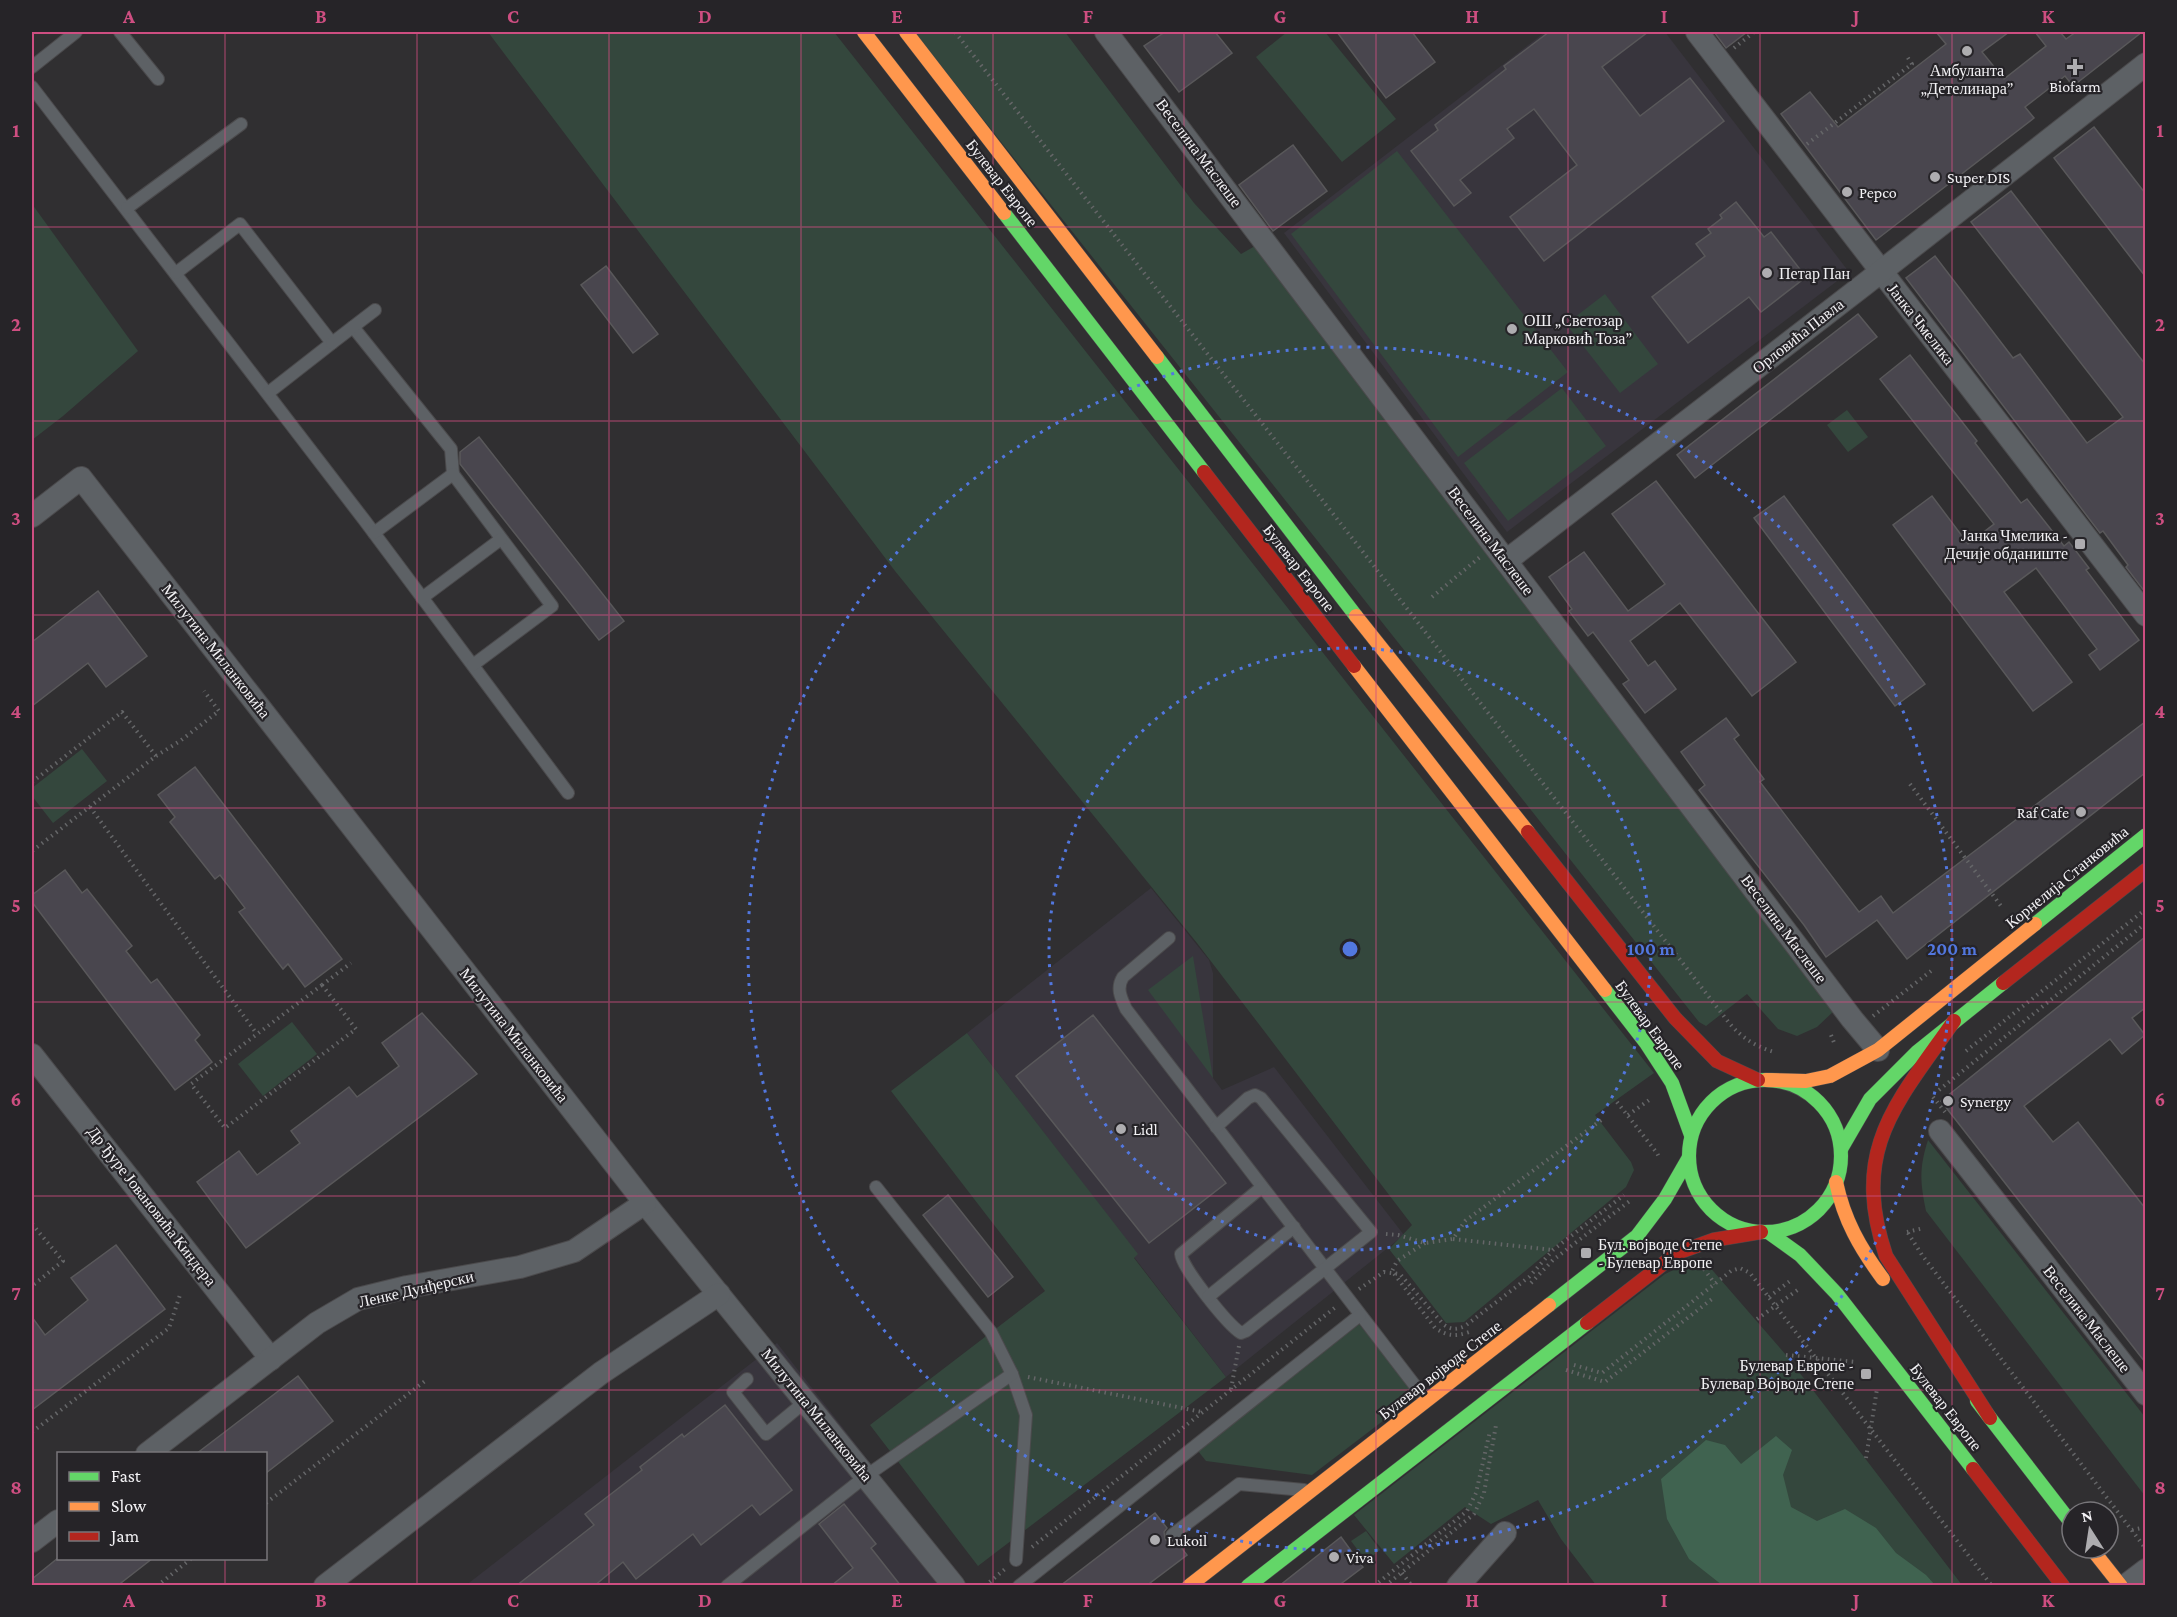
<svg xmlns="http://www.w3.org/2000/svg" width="2177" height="1617" font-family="'Crimson Pro',serif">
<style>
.built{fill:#38353d}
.green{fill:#34473d}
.forest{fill:#406350}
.building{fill:#49464e;stroke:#59585a;stroke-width:1.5}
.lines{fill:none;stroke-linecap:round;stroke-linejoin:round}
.lane-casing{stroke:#4b4a4c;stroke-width:14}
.street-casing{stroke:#4b4a4c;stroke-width:24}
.fast-casing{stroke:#4b4a4c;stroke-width:15}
.slow-casing{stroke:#4b4a4c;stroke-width:15}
.jam-casing{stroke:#4b4a4c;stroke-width:15}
.path{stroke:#656668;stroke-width:4;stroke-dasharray:1.5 4.5;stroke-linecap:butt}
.lane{stroke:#5d6165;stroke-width:12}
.street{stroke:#5d6165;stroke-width:22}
.fast{stroke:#63d668;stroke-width:14}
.slow{stroke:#ff974d;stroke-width:14}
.jam{stroke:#b3261e;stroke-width:14}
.grid{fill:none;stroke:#ce4e81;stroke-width:1.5;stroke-opacity:0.55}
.ring{fill:none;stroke:#5277df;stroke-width:3;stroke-dasharray:3 6}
.poi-dot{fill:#aeadb0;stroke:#262428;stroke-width:2}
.labels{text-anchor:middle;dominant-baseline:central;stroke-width:4.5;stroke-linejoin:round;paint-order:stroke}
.poi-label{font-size:16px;fill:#f2f1f4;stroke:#262428;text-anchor:start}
.street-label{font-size:16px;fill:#f2f1f4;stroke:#262428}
.centre{fill:#5277df;stroke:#262428;stroke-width:3}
.ring-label{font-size:18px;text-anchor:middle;font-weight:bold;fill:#5277df;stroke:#262428;stroke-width:4.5;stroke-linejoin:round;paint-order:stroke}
.neatline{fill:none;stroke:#ce4e81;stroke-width:2}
.grid-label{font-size:20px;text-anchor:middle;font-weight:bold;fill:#ce4e81}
</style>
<rect width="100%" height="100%" fill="#302f31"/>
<g class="built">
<polygon points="1545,32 1665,32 1849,272 1507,532 1284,233"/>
<polygon points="1151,888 1209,960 1213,973 1213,1078 1222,1090 1274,1067 1404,1235 1226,1377 1134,1257 1137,1254 967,1033"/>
<polygon points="777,1343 965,1585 465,1586"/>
</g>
<g class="green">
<polygon points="488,32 834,32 1654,1073 1595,1115 1631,1162 1634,1170 1626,1187 1464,1322 1446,1323 1389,1249 1412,1225 1197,943 895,571"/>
<polygon points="914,32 1065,32 1194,203 1241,254 1255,246 1835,1010 1817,1027 1797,1036 1778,1029 1747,994 1706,1026 1699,1022"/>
<polygon points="1287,32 1325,32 1396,119 1342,162 1256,57"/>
<polygon points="1397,151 1568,372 1458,457 1291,234"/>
<polygon points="32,204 138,351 63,416 32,440"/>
<polygon points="1605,294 1658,364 1620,393 1566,324"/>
<polygon points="1562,388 1606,446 1508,521 1464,463"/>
<polygon points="1847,410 1868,437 1848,452 1827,425"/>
<polygon points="82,749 107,781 53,823 32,796 32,788"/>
<polygon points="1193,956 1213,1078 1148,990"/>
<polygon points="292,1022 317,1054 263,1096 238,1064"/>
<polygon points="967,1033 1138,1254 1134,1258 1226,1377 978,1566 870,1425 1045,1291 891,1091"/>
<path d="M1928,1140l217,277v79l-219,-285c-6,-29 -7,-43 2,-71z"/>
<polygon points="1701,1257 1786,1355 1962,1585 1596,1585 1561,1539 1538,1500 1491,1524 1465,1507 1394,1564 1354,1515 1665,1274"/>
<polygon points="1359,1324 1417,1395 1312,1475 1206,1461 1198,1451"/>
<polygon points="1366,1531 1380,1550 1366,1561 1351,1541"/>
</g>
<polygon class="forest" points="1776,1436 1792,1450 1783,1475 1791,1507 1817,1521 1845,1509 1876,1528 1896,1553 1926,1575 1935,1585 1722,1585 1689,1559 1667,1519 1661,1479 1706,1440 1725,1445 1741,1464"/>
<g class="building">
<polygon points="1165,32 1215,32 1232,53 1179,92 1144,46"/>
<polygon points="1337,32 1412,32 1435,62 1386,98"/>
<polygon points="1549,32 1648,32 1602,67 1640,116 1690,78 1724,121 1544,261 1510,217 1577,165 1534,109 1507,129 1514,138 1460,180 1471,193 1454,206 1411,151 1438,130 1435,125 1506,69 1504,66"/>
<polygon points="1714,32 1747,32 1726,48"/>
<polygon points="1936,32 2009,32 1982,52 2004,79 2046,46 2035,32 2060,32 2066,39 2076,32 2142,32 2073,86 2065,76 2025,107 2034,118 1876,240 1781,114 1810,92 1838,127 1946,44"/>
<polygon points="2094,127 2145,193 2145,276 2054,158"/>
<polygon points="1293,145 1327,191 1273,231 1239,185"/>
<polygon points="2011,191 2145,364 2145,592 2126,567 2128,565 2103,531 2100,533 1906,278 1935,256 2013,358 2020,354 2087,443 2123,417 1971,222"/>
<polygon points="1736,202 1764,237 1771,232 1806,277 1761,312 1749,297 1688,343 1652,297 1705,256 1696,244 1711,233 1708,229 1722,218 1720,215"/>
<polygon points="606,266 658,334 633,353 581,285"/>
<polygon points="1858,314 1877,337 1695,478 1677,455"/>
<polygon points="1910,355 1977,441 1975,443 2021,503 2027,499 2064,546 2069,542 2089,568 2086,570 2139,640 2100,670 2089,655 2097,649 2036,568 2004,592 2072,682 2033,711 1893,525 1932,496 1968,544 1994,524 1880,379"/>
<polygon points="479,437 624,621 599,640 460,464 460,452"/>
<polygon points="1656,481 1796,662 1752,696 1680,603 1630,641 1648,666 1655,661 1676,689 1645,713 1623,684 1629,680 1593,632 1588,636 1569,611 1572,609 1549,577 1584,552 1628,611 1665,584 1612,514"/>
<polygon points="1784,496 1925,684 1895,706 1754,518"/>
<polygon points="98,591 147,656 106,687 88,663 32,706 32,642"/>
<polygon points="1726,718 1739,735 1734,739 1764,779 1760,782 1859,912 1881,896 1893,913 2145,722 2145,773 1907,959 1877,920 1826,957 1804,925 1699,790 1705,785 1681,752"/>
<polygon points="195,767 342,959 305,987 288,964 283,969 239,912 245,908 220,875 215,879 170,822 175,817 158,795"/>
<polygon points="65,870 82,893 87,889 132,946 126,951 151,983 157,979 200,1035 195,1040 212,1062 175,1090 32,902 32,895"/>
<polygon points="2145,937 2145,1008 2132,1018 2145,1035 2122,1054 2110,1039 2024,1106 2053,1142 2078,1122 2145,1208 2145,1362 1941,1101"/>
<polygon points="422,1013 477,1074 246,1248 197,1182 239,1151 257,1175 300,1143 291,1131 349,1087 357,1097 399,1066 382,1043"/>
<polygon points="1093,1015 1226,1183 1149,1243 1016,1076"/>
<polygon points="948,1195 1013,1277 988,1297 923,1215"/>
<polygon points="116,1245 165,1309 32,1410 32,1317 45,1335 88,1300 71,1278"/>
<polygon points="298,1376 333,1421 266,1473 266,1454 196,1454"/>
<polygon points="725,1405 792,1490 760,1515 752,1505 701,1545 693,1534 636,1579 623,1562 594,1586 516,1586 594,1525 585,1514 642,1470 640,1467 682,1434 684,1437"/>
<polygon points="844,1504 876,1544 871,1548 901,1586 831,1586 853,1568 819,1524"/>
<polygon points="1155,1513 1167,1528 1164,1532 1165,1539 1169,1543 1177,1542 1187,1555 1146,1586 1060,1586"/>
<polygon points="1341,1537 1363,1567 1338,1586 1279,1586"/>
<polygon points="58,1558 153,1558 117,1586 32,1586 32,1579"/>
</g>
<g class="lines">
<defs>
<g id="lane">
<polyline points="120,32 158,79"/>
<polyline points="32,67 76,32"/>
<polyline points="32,87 365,521 568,793"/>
<polyline points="127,208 241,124"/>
<polyline points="176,273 240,224 332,343 268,393"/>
<polyline points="353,327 451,449 453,474"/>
<polyline points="332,343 375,310"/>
<polyline points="374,533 453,474 552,606 473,665"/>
<polyline points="422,598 501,539"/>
<path d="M1169,938l-46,39c-7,11 -2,21 3,32l300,391"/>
<path d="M1216,1127l32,-29 7,-3 6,3 110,134 -125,99 -5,2c-13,-8 -59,-65 -60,-79l81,-67"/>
<polyline points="1208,1297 1294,1227"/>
<polyline points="1012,1374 1026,1415 1016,1560"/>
<polyline points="747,1379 733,1392 766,1434 806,1401"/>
<polyline points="1172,1535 1239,1484 1304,1490"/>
<polyline points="727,1586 866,1476 1012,1374 991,1332 876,1187"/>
<polyline points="1019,1586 1360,1315"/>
</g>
<g id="street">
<polyline points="1106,32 1852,1019 1878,1050"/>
<polyline points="1697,32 2146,615"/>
<polyline points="32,516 81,478 645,1203 954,1586"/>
<polyline points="1506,561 1865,284 2146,64"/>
<polyline points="32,1055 271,1359"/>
<polyline points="1940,1131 2146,1394"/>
<polyline points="147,1454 317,1323 358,1299 407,1287 520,1267 574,1251 645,1203"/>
<polyline points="32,1541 58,1521"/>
<polyline points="325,1586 601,1373 719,1294"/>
<polyline points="1458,1586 1505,1533"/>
<polyline points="2125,1586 2146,1570"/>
</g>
<g id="fast">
<polyline points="1004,213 1204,472"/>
<polyline points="1157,357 1356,616"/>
<polyline points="2035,924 2146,835"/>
<polyline points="1605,990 1646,1043 1672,1083 1691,1135"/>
<circle cx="1765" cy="1156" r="76"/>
<polyline points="1841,1149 1870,1099 1917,1052 2003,983"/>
<polyline points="1768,1232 1800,1255 1837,1294 1973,1469"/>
<polyline points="1549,1305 1637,1236 1665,1199 1688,1159"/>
<polyline points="1977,1401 2072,1524"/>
<polyline points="1248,1586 1587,1323"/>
</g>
<g id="slow">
<polyline points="864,32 1004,213"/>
<polyline points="906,32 1157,357"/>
<polyline points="1356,616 1528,832"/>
<polyline points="1354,666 1605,990"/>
<polyline points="1766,1080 1806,1081 1830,1076 1878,1050 2035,924"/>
<path d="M1836,1182c8,38 24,66 47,97"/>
<polyline points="2091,1548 2121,1586"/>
<polyline points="1189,1586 1549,1305"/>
</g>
<g id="jam">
<polyline points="1204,472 1354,666"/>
<polyline points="1528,832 1675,1018 1717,1061 1758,1080"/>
<polyline points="2003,983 2146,870"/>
<path d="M1954,1021c-58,83 -104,128 -68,235l104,162"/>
<polyline points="1587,1323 1677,1253 1713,1240 1761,1232"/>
<polyline points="1973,1469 2063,1586"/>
</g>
</defs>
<use href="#lane" class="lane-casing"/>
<use href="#street" class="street-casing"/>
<use href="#fast" class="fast-casing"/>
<use href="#slow" class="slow-casing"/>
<use href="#jam" class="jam-casing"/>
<g class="path">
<path d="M955,32l408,520 367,472c12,14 27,23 44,28"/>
<polyline points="1734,48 1754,32"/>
<polyline points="1807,144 1912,64 1906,55"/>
<polyline points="1432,597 1480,557"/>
<polyline points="156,756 180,741 219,711 204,691"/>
<polyline points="32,782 122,712 156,756 32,851"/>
<polyline points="1910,784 2001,906"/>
<polyline points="90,807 257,1034"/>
<polygon points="322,985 356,1029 225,1128 191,1084"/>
<polyline points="322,985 351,963"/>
<polyline points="1873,1016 1931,971"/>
<polyline points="1831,1035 1835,1045"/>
<polyline points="1966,1051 2146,909"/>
<polyline points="1939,1090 2146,923"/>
<polyline points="1933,1097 1945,1112"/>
<polyline points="1617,1102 1657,1153 1660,1159"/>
<polyline points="1628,1115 1652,1098"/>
<polyline points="32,1224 63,1261 32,1286"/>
<polyline points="1907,1232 1924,1228"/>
<polyline points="1908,1233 1922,1255 2146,1549"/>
<polyline points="1386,1234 1398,1235 1425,1243 1453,1239 1465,1221 1604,1118"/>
<polyline points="1453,1239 1553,1250"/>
<path d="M1425,1243l-28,18 -5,10 43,57c12,8 20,9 34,4"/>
<polyline points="1704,1269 1715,1284"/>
<polyline points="1531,1283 1553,1260 1631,1200"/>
<path d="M1359,1289l25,-17 16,2 43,50c8,6 13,6 22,2l64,-49 24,-27 71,-55"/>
<polyline points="1769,1297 1790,1281"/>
<polyline points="1757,1319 1799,1289"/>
<polyline points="1786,1355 1856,1362"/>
<polyline points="1574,1365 1602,1373 1731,1271 1740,1268 1750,1273 1992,1586"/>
<polyline points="1566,1370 1605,1382 1712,1299"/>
<polyline points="1028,1377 1202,1412"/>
<polyline points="1231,1389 1239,1346"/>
<polyline points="32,1432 169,1328 181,1292"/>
<polyline points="1866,1458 1877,1389"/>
<polyline points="266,1503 425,1381"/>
<polyline points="2132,1530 2146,1527"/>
<polyline points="1032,1547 1337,1306"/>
<polyline points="1402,1573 1412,1586"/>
<polyline points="157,1586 192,1558"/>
<polyline points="985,1586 1005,1569"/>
<polyline points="1374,1586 1467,1511 1476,1493 1490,1431"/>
<polyline points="1385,1586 1474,1514 1484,1493 1496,1425"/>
</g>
<use href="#lane" class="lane"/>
<use href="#street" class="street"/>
<use href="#fast" class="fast"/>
<use href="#slow" class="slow"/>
<use href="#jam" class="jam"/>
</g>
<path class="grid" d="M225,32v1422M417,32v1554M609,32v1554M801,32v1554M993,32v1554M1184,32v1554M1376,32v1554M1568,32v1554M1760,32v1554M1952,32v1554M32,227h2114M32,421h2114M32,615h2114M32,808h2114M32,1002h2114M32,1196h2114M32,1390h2114M225,1558v28"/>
<g class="ring">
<circle cx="1350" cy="949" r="301"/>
<circle cx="1350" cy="949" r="602"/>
</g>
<g class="poi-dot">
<circle cx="1967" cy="51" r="6"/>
<path d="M2072 58h6v6h6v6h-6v6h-6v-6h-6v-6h6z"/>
<circle cx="1935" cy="177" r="6"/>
<circle cx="1847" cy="192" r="6"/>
<circle cx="1767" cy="273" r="6"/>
<circle cx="1512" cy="329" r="6"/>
<rect x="2074" y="538" width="12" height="12" rx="3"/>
<circle cx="2081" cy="812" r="6"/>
<circle cx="1948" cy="1101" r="6"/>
<circle cx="1121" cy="1129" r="6"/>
<rect x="1580" y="1247" width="12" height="12" rx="3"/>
<rect x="1860" y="1368" width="12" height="12" rx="3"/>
<circle cx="1155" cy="1540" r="6"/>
<circle cx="1334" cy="1557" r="6"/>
</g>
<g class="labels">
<g class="poi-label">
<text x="1967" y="70" text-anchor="middle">Амбуланта<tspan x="1967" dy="18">„Детелинара”</tspan></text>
<text x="2075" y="86" text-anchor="middle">Biofarm</text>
<text x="1947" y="177">Super DIS</text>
<text x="1859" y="192">Pepco</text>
<text x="1779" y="273">Петар Пан</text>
<text x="1524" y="320">ОШ „Светозар<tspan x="1524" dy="18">Марковић Тоза”</tspan></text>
<text x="2068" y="535" text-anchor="end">Јанка Чмелика -<tspan x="2068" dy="18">Дечије обданиште</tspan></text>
<text x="2069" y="812" text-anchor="end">Raf Cafe</text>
<text x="1960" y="1101">Synergy</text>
<text x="1133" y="1129">Lidl</text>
<text x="1598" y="1244">Бул. војводе Степе<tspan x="1598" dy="18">- Булевар Европе</tspan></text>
<text x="1854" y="1365" text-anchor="end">Булевар Европе -<tspan x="1854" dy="18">Булевар Војводе Степе</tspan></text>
<text x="1167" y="1540">Lukoil</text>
<text x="1346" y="1557">Viva</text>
</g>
<g class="street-label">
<text transform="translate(1199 153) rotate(53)">Веселина Маслеше</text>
<text transform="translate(1002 183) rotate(52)">Булевар Европе</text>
<text transform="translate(1921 324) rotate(52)">Јанка Чмелика</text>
<text transform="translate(1798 336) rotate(-38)">Орловића Павла</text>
<text transform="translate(1491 541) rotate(53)">Веселина Маслеше</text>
<text transform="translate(1299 568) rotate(52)">Булевар Европе</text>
<text transform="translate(216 651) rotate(52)">Милутина Миланковића</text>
<text transform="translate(2067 877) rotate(-39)">Корнелија Станковића</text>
<text transform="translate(1784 929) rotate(53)">Веселина Маслеше</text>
<text transform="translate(1650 1025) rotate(54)">Булевар Европе</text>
<text transform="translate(514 1035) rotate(52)">Милутина Миланковића</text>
<text transform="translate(152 1206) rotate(52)">Др Ђуре Јовановића Киндера</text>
<text transform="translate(416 1289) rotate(-13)">Ленке Дунђерски</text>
<text transform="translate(2087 1319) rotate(52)">Веселина Маслеше</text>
<text transform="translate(1440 1370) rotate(-38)">Булевар војводе Степе</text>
<text transform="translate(1946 1407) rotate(52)">Булевар Европе</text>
<text transform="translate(817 1415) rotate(51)">Милутина Миланковића</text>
</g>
</g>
<circle cx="1350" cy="949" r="9" class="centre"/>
<g class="ring-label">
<text x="1651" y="955">100 m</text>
<text x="1952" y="955">200 m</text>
</g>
<rect width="2177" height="1617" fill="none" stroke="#262428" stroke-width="66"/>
<rect x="57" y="1452" width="210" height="108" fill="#262428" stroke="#78767a" stroke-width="1.5"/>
<rect x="69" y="1472" width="30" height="9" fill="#63d668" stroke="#78767a" stroke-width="1.5"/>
<text x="111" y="1482" font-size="18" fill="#f2f1f4">Fast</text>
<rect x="69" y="1502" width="30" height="9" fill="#ff974d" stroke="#78767a" stroke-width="1.5"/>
<text x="111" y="1512" font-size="18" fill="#f2f1f4">Slow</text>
<rect x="69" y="1532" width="30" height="9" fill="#b3261e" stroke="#78767a" stroke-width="1.5"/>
<text x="111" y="1542" font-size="18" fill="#f2f1f4">Jam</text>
<g transform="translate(2090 1530) rotate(348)"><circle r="28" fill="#262428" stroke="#78767a" stroke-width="1.5"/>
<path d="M0-4.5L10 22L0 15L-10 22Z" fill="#aeadb0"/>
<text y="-9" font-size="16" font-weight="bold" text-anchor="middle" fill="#f2f1f4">N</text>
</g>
<rect x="33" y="33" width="2111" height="1551" class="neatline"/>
<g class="grid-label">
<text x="129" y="23">A</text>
<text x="321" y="23">B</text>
<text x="513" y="23">C</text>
<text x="705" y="23">D</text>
<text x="897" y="23">E</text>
<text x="1088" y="23">F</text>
<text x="1280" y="23">G</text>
<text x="1472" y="23">H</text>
<text x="1664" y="23">I</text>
<text x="1856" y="23">J</text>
<text x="2048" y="23">K</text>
<text x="16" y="137">1</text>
<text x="2160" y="137">1</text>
<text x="16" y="331">2</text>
<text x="2160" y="331">2</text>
<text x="16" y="525">3</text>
<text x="2160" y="525">3</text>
<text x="16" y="718">4</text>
<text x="2160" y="718">4</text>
<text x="16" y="912">5</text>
<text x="2160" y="912">5</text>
<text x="16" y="1106">6</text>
<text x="2160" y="1106">6</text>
<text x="16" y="1300">7</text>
<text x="2160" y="1300">7</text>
<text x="16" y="1494">8</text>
<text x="2160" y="1494">8</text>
<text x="129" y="1607">A</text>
<text x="321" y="1607">B</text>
<text x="513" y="1607">C</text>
<text x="705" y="1607">D</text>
<text x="897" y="1607">E</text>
<text x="1088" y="1607">F</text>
<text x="1280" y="1607">G</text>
<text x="1472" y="1607">H</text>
<text x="1664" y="1607">I</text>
<text x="1856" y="1607">J</text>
<text x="2048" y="1607">K</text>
</g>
</svg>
